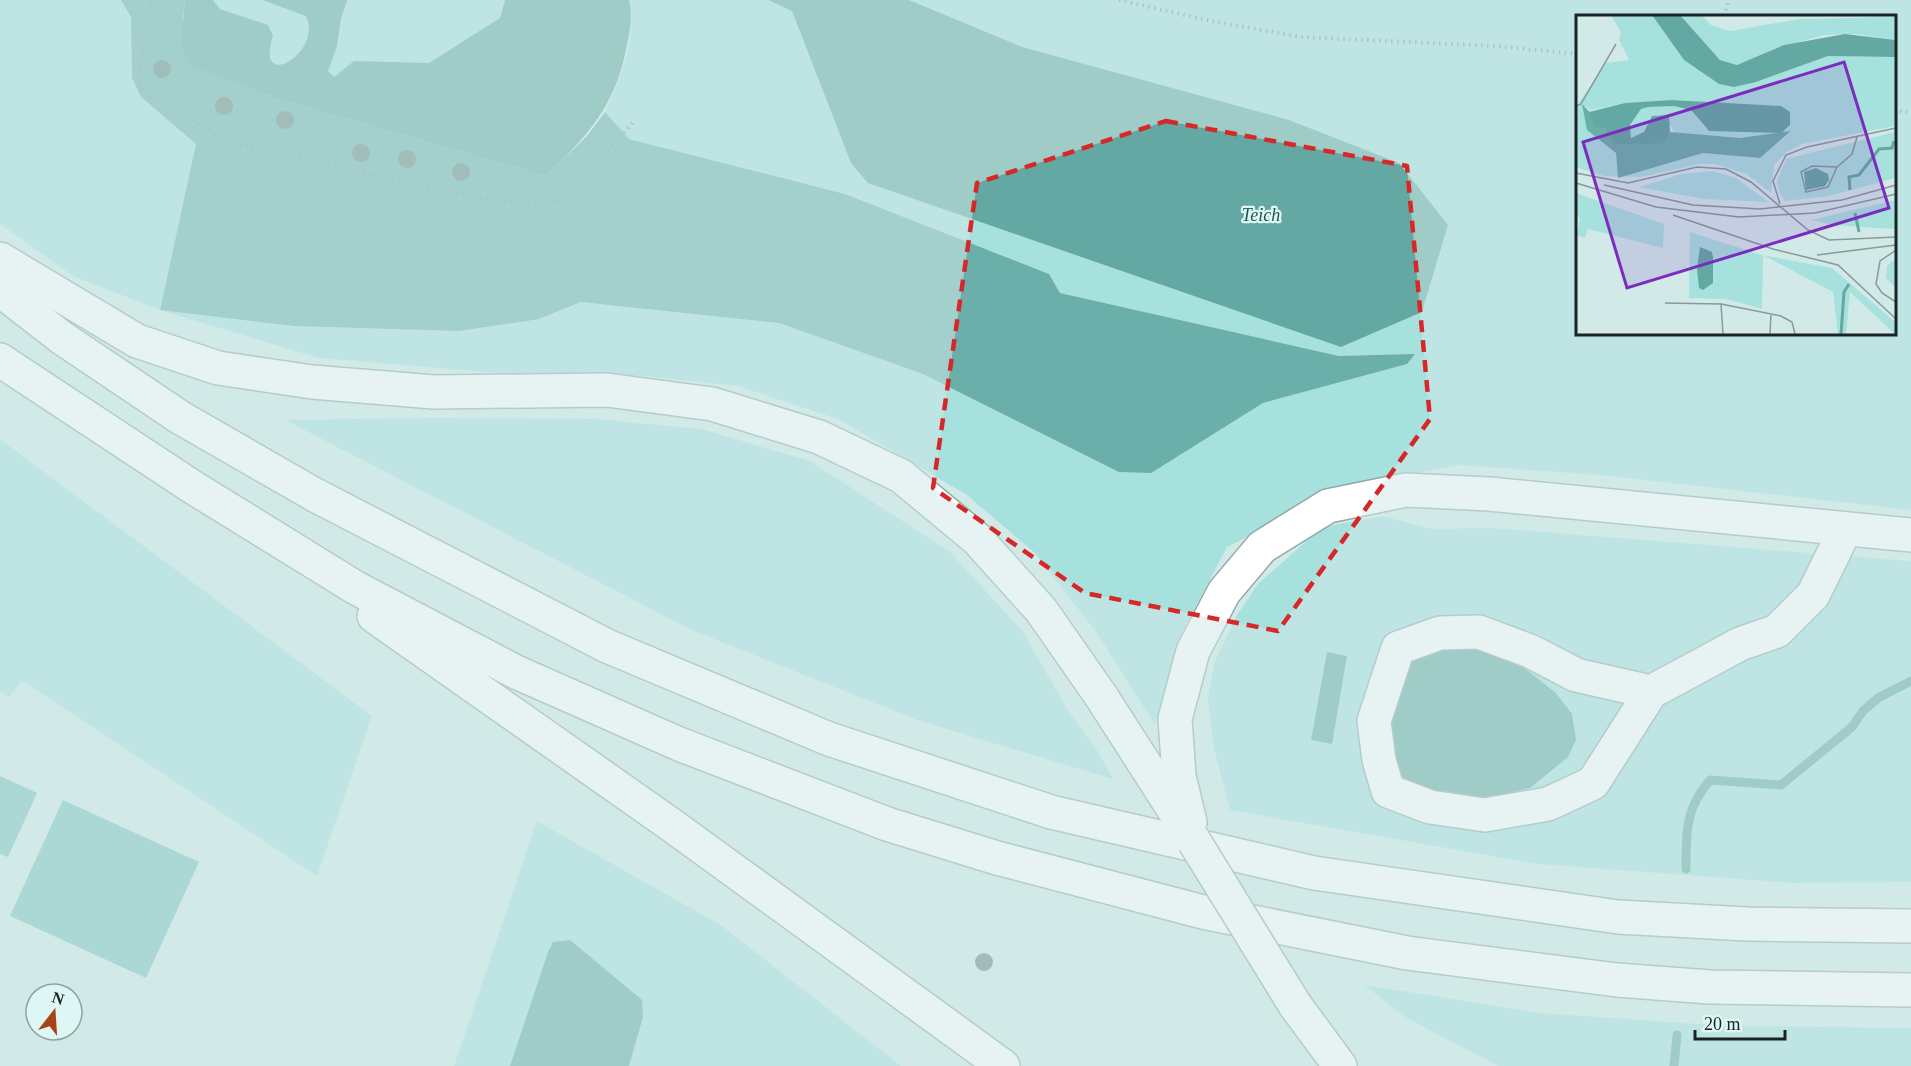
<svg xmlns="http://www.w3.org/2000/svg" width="1911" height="1066" font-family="'Times New Roman',serif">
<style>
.green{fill:#a7e1dd;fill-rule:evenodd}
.forest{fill:#6bafaa}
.water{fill:#64a8a3}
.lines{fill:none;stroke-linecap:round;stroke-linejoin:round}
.stream{stroke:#64a8a3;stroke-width:9}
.building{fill:#7dc1bd}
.minor-casing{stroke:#91a9a7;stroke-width:36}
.highway-casing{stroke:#91a9a7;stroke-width:36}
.path{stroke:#849796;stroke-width:4;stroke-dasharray:1.5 4.5;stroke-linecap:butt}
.minor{stroke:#fff;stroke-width:33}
.highway{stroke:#fff;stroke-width:33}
.highway-bridge-casing{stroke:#91a9a7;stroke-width:36;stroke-linecap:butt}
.highway-bridge{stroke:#fff;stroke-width:33}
.tree{fill:#688684}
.marked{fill:none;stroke:#d62828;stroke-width:4.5;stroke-dasharray:12 8;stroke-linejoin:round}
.labels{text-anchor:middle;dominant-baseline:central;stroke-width:4.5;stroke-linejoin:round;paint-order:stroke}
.water-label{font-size:18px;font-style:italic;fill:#1c5653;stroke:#def7f5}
.inset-river{fill:none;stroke:#64a8a3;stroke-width:3}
.inset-road{fill:none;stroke:#889a99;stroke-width:1.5}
.view{fill:#7b2cbf;fill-opacity:0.15;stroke:#7b2cbf;stroke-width:3}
.inset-edge{fill:none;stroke:#1a2323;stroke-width:3}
</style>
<rect width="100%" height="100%" fill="#d1eae8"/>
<g class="green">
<path d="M0,0h121l10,17 1,61 9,19 55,47 -36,166 379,9 42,-17 198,21 144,51 227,99 113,-70 143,-39 8,-9 -75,1 -279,-63 -11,-19 -204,-80 -216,-55 -24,-27c15,-33 33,-76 24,-112h139l24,11 59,152 490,184 81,-35 26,-87 -539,-225h1002v510l-311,-35 -142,-10 -112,22 -119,60 -46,87 -26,91 -58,-92 -62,-80 -68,-58 -129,-76 -100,-33 -95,-10 -142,-3 -182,-15 -159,-48 -87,-34 -73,-52zM1578,16h316v317h-316z"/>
<path d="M213,0h49l44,16c9,22 -8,51 -32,48l-6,-12 5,-16 -5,-11 -48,-16z"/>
<polygon points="347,0 505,0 500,18 429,64 345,71 334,77 328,71 337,46 341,19"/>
<polygon points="433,418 596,419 701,429 810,461 950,552 1023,632 1066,707 1099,753 1113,779 917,720 694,631 285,420"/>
<polygon points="0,439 372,716 317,876 22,680 9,697 0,691"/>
<polygon points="1383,516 1431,529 1492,528 1911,561 1911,882 1793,883 1538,864 1230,810 1214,749 1208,698 1215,661 1236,617 1257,585 1322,527"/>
<polygon points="537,821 722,926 901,1066 454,1066"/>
<polygon points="1364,985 1540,1013 1727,1026 1911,1028 1911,1066 1498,1066 1407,1018"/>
</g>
<polygon class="forest" points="121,0 185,0 183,19 192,66 275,98 546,176 587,136 605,112 629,139 845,194 1049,274 1060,293 1339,356 1415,354 1407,364 1263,403 1151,473 1119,472 923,374 779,323 581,302 539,319 459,331 295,326 160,310 196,144 141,97 132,78 131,17"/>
<g class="water">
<path d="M185,0h28l7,9 48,16 5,11c-19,57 50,18 33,-20l-44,-16h85l-6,19 -4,27 -9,25 6,6 20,-16 75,2 71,-45 5,-18h124c4,18 1,32 -3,50 -12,58 -39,86 -80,126l-271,-78 -84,-32 -10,-20z"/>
<polygon points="768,0 909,0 1022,47 1289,120 1399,163 1448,225 1422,312 1341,347 868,183 851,163 792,11"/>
<polygon points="1483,646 1508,655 1556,693 1572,714 1576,740 1568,757 1530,788 1488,798 1433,792 1394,776 1385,739 1400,665 1439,647"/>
<polygon points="1327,652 1347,656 1332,744 1311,740"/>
<polygon points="570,940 642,1000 643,1017 629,1066 510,1066 548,952 553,942"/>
</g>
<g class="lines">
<g class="stream">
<path d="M1686,869c0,-37 -1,-60 24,-89l71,5 71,-58 11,-16 15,-13 33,-17"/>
<polyline points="1674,1066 1677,1035"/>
</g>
</g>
<g class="building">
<polygon points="0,776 37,793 8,857 0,854"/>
<polygon points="63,800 199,862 146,978 10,916"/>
</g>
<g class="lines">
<defs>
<polyline id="minor" points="1651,692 1593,783 1548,804 1485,815 1430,807 1388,791 1379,760 1374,721 1398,648 1440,633 1479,632 1530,651 1576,675 1651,692 1740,644 1777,631 1813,595 1845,530"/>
<g id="highway">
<polyline points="0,259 137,341 218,368 312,382 434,392 607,390 712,404 819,437 901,476 977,539 1041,610 1101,696 1194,841"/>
<polyline points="0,290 62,338 181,418 315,495 607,646 829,739 1051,812 1314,873 1618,917 1747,924 1911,926"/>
<polyline points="0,360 191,486 356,588 516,672 679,744 887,824 997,858 1203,912 1407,953 1617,980 1710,987 1911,990"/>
<polyline points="374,616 670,824 1003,1066"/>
<polyline points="1190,822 1179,776 1175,719 1193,651 1224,592 1262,547 1328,506 1406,490 1489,494 1911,535"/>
<polyline points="1295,1005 1340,1066"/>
</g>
</defs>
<use href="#minor" class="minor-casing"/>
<use href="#highway" class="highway-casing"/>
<g class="path">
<polyline points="151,0 138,80 146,92 230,143 485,199 538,203 566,199 635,120"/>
<polyline points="1119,0 1211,21 1301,37 1495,46 1578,54"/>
<polyline points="1724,16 1729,0"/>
<polyline points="1894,110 1911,113"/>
</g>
<use href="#minor" class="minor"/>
<use href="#highway" class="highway"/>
<defs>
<polyline id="highway-bridge" points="1194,841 1295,1005"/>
</defs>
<use href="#highway-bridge" class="highway-bridge-casing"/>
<use href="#highway-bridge" class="highway-bridge"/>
</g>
<g class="tree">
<circle cx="162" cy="69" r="9"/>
<circle cx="224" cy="106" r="9"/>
<circle cx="285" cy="120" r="9"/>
<circle cx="361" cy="153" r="9"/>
<circle cx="407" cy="159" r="9"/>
<circle cx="461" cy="172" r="9"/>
<circle cx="984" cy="962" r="9"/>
</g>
<path d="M0 0H1911V1066H0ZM1166,121l241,45 23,253 -152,212 -193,-38 -152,-105 44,-305z" fill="#d1eae8" fill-opacity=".55" fill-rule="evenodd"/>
<path class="marked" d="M1166,121l241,45 23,253 -152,212 -193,-38 -152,-105 44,-305z"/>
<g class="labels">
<g class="water-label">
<text x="1261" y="215">Teich</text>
</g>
</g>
<g transform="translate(1576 15)">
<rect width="320" height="320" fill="#d1eae8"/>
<path d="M35,0h41l32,45 35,24 37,-2 72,-26 67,1v69l-93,18 -15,8 -13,13 -3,28 -24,-19 -32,-10h-15l-59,13 -37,-1 -28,-9v-60l30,-44 23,-3 -10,-20 4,-5 -4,4 2,-7zM103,85l46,5 56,1 -75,23 -15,-19 -17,-4 -26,1 -7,2 -11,16 1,13 13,-5 8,-10 -1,-6 20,9 4,8 65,4 51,-6 -31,26 -57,-5 -85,24 -2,-24 -23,-19 -10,-29 8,5 34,-7zM104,0h21l10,10 19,6 69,-12 96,-2v23l-39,-6 -32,1 -50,14 -32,17 -22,-6zM319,117v46l-66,18 -44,5 -5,-7 -3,-13 9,-22zM137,156l23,7 32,24 -64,-3 -65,-12 43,-13zM0,178l88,31 -1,24 -75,-19 -3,9 -8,-3 3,-17 -4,-2zM319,185v29l-62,-4 -22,-5zM114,217l72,23 70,13 63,54v12l-45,-42 -4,42h-8l-5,-42 -70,-37 -1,54 -36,-10 -37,-1zM319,244h1l-1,28 -9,-9 1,-12z" fill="#a7e1dd" fill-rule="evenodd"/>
<path d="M6,89l26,27 4,12h53l5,-11 70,6 51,-7 -31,27 -57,-5 -85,25 -2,-25 -29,-23z" fill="#6bafaa"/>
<path d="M76,0h28l40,45 17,5 47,-20 61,-11 50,6v17l-67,-1 -72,26 -22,5 -15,-3 -35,-24zM96,85l109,6 9,6v13l-9,8 -72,-2 -18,-21 -17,-4 -26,1 -7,2 -11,16 1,13 13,-6 8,-16 17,-1 1,17 -5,11 -41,1 -12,-1 -7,-15 -11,-1 -5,-15 36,-9zM240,153l12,6 1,6 -4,6 -19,4 -2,-18zM124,232l12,5 1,5v26l-10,7 -4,-2 -2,-19z" fill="#64a8a3"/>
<path class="inset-river" d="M274,175l-1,-13 10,-2 20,-26 13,-1 2,-7M279,198l4,19M265,319l3,-42 5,-8"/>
<path class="inset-road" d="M0,91l5,-2 35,-60M261,152l-9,20 -22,5 -5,-20 11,-6 25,1 15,-13 5,-17M0,158l52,10 69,-16 29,2 25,13 57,48 21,10 67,-3M0,168l80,24 83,10 76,-4 81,-19M28,170l89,20 67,4 82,-9 54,-15M204,189l-7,-23 13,-26 21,-8 89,-19M97,200l100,34 65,16 58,54M320,235l-16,11 -4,23 6,9 14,9M241,240l79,-10M89,288l56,1M147,319l-2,-30 60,12 11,6 3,12M194,319l1,-20"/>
<path class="view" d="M268,47l45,146 -262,80 -44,-146z"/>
<rect width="320" height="320" class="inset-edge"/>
</g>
<g transform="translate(54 1012) rotate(17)"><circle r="28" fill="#def7f5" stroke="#90a2a1" stroke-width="1.5"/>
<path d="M0-4.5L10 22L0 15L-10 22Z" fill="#a84219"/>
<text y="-9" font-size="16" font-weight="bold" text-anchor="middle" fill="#1a2323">N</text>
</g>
<path d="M1695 1030v9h90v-9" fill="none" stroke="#1a2323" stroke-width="3"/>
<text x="1704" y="1030" font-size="18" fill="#1a2323" stroke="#def7f5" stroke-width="4.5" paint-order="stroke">20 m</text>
</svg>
